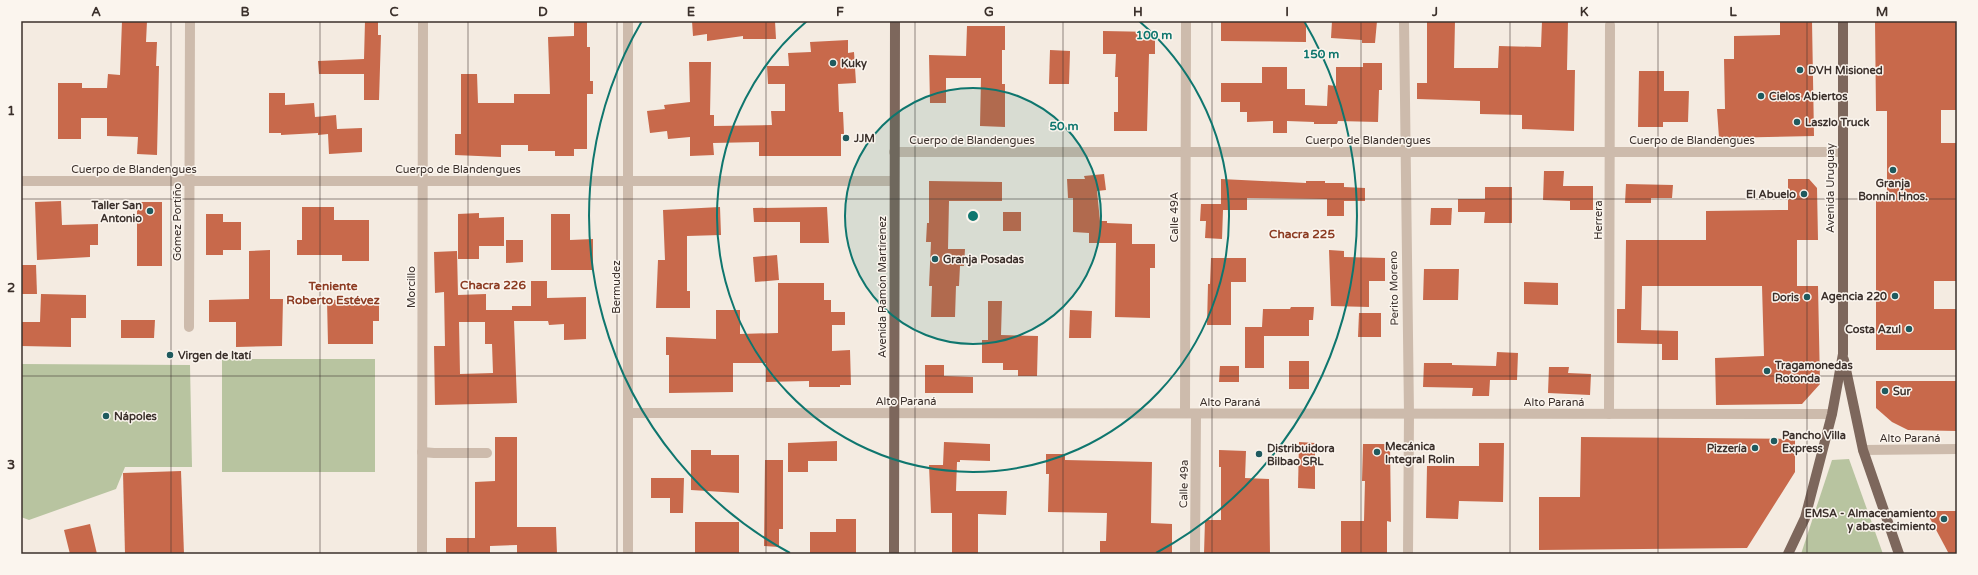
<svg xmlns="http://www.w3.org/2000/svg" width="1978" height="575" font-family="'Varela Round',sans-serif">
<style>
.green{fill:#b8c4a0}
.building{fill:#c8694b;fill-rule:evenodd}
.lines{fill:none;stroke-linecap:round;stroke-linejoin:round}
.lane{stroke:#cdbbac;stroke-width:10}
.street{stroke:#cdbbac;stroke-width:10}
.primary{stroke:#7d675c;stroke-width:10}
.grid{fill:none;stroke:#3b302b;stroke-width:1;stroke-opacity:0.55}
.ring{fill:none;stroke:#0f766e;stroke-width:2}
.poi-dot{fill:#1f5a5e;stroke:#fbf5ee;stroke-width:1.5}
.labels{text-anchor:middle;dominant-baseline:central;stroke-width:3;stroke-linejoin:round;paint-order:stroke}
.poi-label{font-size:11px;font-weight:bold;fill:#3b302b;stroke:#fbf5ee;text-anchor:start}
.street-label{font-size:11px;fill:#3b302b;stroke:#fbf5ee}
.neighbourhood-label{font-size:12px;font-weight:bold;fill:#8c3b22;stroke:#fbf5ee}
.centre{fill:#0f766e;stroke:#fbf5ee;stroke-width:2}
.ring-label{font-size:12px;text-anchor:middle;font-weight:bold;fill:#0f766e;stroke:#fbf5ee;stroke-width:3;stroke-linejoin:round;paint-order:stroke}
.neatline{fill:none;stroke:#3b302b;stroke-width:1.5}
.grid-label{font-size:13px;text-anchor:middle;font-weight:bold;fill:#3b302b}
</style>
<rect width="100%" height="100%" fill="#f4ebe1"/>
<g class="green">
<rect x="222" y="359" width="153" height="113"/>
<polygon points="21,364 190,365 192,467 125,467 116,489 29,520 21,517"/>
<polygon points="1849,459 1883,554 1801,554 1832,460"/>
</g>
<g class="building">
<polygon points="122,21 147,21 146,42 157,42 156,66 159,66 157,155 137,154 138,137 107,136 107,118 81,118 81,139 58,139 58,83 82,83 82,88 107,88 108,74 120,75"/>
<polygon points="365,21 378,21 378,35 381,35 379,100 364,100 364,74 319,74 318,61 364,59"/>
<polygon points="574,21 587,21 587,47 590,47 590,81 593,81 593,94 587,94 587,149 574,149 574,156 555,156 555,151 528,151 528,145 501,145 501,157 455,155 455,134 461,134 461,74 477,74 478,103 514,103 514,94 550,94 548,37 574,36"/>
<polygon points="692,21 775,21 776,39 743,39 743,36 707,41 707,34 693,36"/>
<polygon points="1221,21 1306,21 1306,42 1221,41"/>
<polygon points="1332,21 1377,21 1375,43 1362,43 1362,40 1331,38"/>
<polygon points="1427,21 1455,21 1454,68 1498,68 1499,46 1541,47 1542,21 1568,21 1567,70 1575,70 1574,131 1522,129 1522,115 1480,114 1480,101 1417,99 1417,83 1427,83"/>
<polygon points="1780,21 1812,21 1814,136 1719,138 1717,109 1725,109 1724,59 1734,59 1734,36 1780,35"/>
<polygon points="1875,21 1957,21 1957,110 1941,110 1941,143 1957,143 1957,281 1934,281 1934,309 1957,309 1957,350 1876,350 1876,197 1887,197 1887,111 1876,111"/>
<polygon points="967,26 1005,26 1005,50 1002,50 1002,84 1005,84 1005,127 980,126 981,78 946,78 946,103 930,103 929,55 966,56"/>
<polygon points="1103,31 1155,32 1155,54 1149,54 1147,131 1114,131 1114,112 1118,112 1118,77 1115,77 1116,54 1103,54"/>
<polygon points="848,40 848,53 854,52 856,83 838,84 839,112 843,112 844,134 841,134 841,156 759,156 759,142 713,143 714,155 690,156 690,137 668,139 667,131 650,133 647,111 665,109 664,105 690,102 689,62 711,62 710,115 714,115 714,126 772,125 771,111 785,111 785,84 768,84 767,66 789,66 788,53 811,52 810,42"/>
<polygon points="1050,50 1070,51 1069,84 1049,84"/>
<polygon points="1363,63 1382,63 1382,90 1379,90 1378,122 1338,121 1337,124 1314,124 1314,122 1287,121 1287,133 1273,133 1273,121 1247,122 1247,112 1240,112 1240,102 1221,102 1221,83 1262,83 1262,67 1287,67 1287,89 1305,89 1305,105 1327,106 1328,85 1336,86 1336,67 1363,67"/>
<polygon points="1639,71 1664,71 1664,91 1689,91 1688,122 1663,122 1663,127 1638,127"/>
<polygon points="269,93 285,93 285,105 314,103 315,117 336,115 337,129 362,128 362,152 329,154 328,134 318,135 318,133 281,135 281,133 269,133"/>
<polygon points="1544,171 1564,171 1563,186 1593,186 1593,210 1570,210 1570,201 1543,200"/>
<polygon points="1104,174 1106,190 1097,191 1100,221 1107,221 1107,223 1132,224 1132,244 1155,244 1155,268 1150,268 1150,318 1115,317 1116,243 1089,243 1089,233 1073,232 1073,198 1068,198 1067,179 1085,179 1084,176"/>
<polygon points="1221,179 1306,183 1306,181 1325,181 1325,183 1344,183 1344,187 1365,188 1365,201 1344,201 1344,216 1327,216 1327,199 1247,198 1247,210 1223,210 1222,239 1205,238 1206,221 1200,221 1201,204 1221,204"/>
<polygon points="1788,179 1809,179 1817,188 1818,240 1797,240 1797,286 1818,286 1820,384 1802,404 1716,405 1715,358 1764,356 1762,286 1642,286 1641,330 1678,331 1678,360 1662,360 1662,344 1617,343 1617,309 1625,309 1626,240 1706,240 1706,211 1788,210"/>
<polygon points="929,181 1002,182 1002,201 949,201 948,249 965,249 964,266 960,266 959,286 956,286 955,317 931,317 932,286 929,286 931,242 926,242 927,223 929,223"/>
<polygon points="1626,184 1673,185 1672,198 1651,198 1651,203 1625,203"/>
<polygon points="1485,187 1512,187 1512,223 1484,223 1485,212 1458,212 1458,199 1485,199"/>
<polygon points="61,201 62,225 98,224 98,245 90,245 90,257 37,260 35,202"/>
<rect x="137" y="202" width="25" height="64"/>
<polygon points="302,207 334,207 334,220 369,220 369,261 342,261 342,255 297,255 297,240 302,240"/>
<polygon points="720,207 721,235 687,236 687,291 690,291 690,308 656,308 658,260 665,260 663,210"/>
<polygon points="827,207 829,243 800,243 800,222 754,222 753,208"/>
<polygon points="1431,208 1452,208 1451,225 1430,225"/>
<rect x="1003" y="212" width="18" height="19"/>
<polygon points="479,213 479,218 504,217 504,246 479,246 479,259 458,259 458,214"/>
<polygon points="206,214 223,214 223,222 241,222 241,250 223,250 223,255 206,255"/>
<polygon points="551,214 570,214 570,240 593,239 593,270 551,270"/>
<polygon points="506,240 523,240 523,262 506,263"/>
<polygon points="270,250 270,299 283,299 282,346 236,347 236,322 209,322 209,300 249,299 249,251"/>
<polygon points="1329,250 1344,251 1344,257 1385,258 1385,281 1369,281 1369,307 1331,306"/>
<path d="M457,251l1,44 28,-1v16h26v-4h19v-25h16v17l39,-1v42l-22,1v-16l-15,1 -1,-4h-34l3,82 -82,2 -1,-59h11l-1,-54 -9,1 -1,-41zM459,322h26v22h7l1,29 -33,1z"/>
<polygon points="777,255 779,280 755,282 753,257"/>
<polygon points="1211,258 1246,258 1246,282 1231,282 1231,325 1207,325 1208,284 1210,284"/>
<polygon points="21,265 36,265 37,294 21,294"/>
<polygon points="1424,269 1459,269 1458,300 1423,300"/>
<polygon points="1524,282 1558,283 1558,305 1524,304"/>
<polygon points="778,283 824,283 824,300 831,300 831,312 845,312 845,325 832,325 832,351 850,350 851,385 840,385 840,387 809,387 809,381 766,382 766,363 733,363 733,392 669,393 669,355 666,355 666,337 716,339 716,310 740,310 740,334 778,333"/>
<polygon points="41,294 86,295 86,318 71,318 71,347 21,346 21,322 40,322"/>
<polygon points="379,299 379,321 373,321 373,344 328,344 327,300"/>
<polygon points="988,301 1002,301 1001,335 1038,336 1037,376 1018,376 1018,370 1003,370 1003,363 982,363 982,340 988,340"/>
<polygon points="1291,307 1314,307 1313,320 1309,320 1309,336 1264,336 1264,368 1245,368 1245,327 1262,327 1263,309 1290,309"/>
<polygon points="1070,310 1092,311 1091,338 1069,338"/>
<polygon points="1359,313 1381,313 1381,337 1358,337"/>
<polygon points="121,320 155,320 154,338 121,338"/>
<polygon points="1497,352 1518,353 1517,380 1490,380 1489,396 1472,396 1473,388 1423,387 1424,363 1452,363 1452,365 1496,366"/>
<rect x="1289" y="361" width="20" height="28"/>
<polygon points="925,365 944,365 944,376 973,377 973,393 925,393"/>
<polygon points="1220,366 1239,366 1239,382 1219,382"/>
<polygon points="1549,367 1569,367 1568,373 1591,374 1590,395 1548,393"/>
<polygon points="1876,381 1957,381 1957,431 1908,430 1892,422 1876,408"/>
<polygon points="495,437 517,437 517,527 556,527 557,554 517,554 517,545 490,546 490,554 446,554 446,538 475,538 475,482 495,481"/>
<polygon points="1581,437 1795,439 1795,472 1747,548 1539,550 1539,497 1580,497"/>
<polygon points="837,441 837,461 808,461 808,472 788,472 788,443"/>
<polygon points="944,442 990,444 990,461 960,460 960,462 957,462 956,491 1007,491 1006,515 978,514 978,554 952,554 952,513 931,513 929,465 943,465"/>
<polygon points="1299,442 1315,443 1315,489 1298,488"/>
<polygon points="1479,443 1504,443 1503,502 1459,501 1458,519 1426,518 1427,466 1479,466"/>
<polygon points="1363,444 1390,444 1391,522 1387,521 1387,554 1341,554 1341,521 1364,521 1365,481 1362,481"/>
<polygon points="691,450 711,450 711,455 739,455 739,493 691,490"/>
<polygon points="1219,450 1246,451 1245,478 1269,479 1270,554 1204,554 1205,520 1221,520 1221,467 1219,467"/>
<polygon points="1046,454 1065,454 1065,460 1152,462 1151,523 1172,524 1172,554 1100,554 1100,541 1106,541 1107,513 1048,512 1049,474 1046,474"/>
<polygon points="765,460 783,460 783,529 779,529 779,547 764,546"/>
<polygon points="181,471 184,554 125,554 123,473"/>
<polygon points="651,478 684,478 683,513 670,513 670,498 651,498"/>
<polygon points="1926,511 1957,511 1957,554 1949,554"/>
<polygon points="836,519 856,519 856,554 810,554 810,532 836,532"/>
<rect x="695" y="522" width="44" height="32"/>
<polygon points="90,524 97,554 70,554 64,530"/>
</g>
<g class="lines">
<polyline class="lane" points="422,452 434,453 487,453"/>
<g class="street">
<polyline points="1404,21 1409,414 1408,554"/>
<polyline points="894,152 1842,152"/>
<polyline points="21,181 894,181"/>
<polyline points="189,327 190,21"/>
<polyline points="628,413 1832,414"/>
<polyline points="1185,413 1186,21"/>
<polyline points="1609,414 1610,25"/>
<polyline points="1863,450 1957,449"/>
<polyline points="422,554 423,21"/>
<polyline points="628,554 628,21"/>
<polyline points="1195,554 1196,414"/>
</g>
<g class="primary">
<polyline points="1844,360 1863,450 1899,554"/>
<polyline points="894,554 895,21"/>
<polyline points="1788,554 1805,518 1832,414 1843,354 1843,21"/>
</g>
</g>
<path class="grid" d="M171,21v533M320,21v533M468,21v533M617,21v533M766,21v533M915,21v533M1063,21v533M1212,21v533M1361,21v533M1510,21v533M1658,21v533M1807,21v533M21,199h1936M21,376h1936"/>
<circle cx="973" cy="216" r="128" fill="#0f766e" fill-opacity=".12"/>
<g class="ring">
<circle cx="973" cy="216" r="128"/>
<path d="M1139 21A256 256 0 1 1 807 21"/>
<path d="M790 553A384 384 0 0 1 642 21M1304 21A384 384 0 0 1 1156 553"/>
</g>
<g class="poi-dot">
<circle cx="833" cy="63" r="4"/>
<circle cx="1800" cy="70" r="4"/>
<circle cx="1761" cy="96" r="4"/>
<circle cx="1797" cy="122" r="4"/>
<circle cx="846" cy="138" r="4"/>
<circle cx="1893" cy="170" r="4"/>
<circle cx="1804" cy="194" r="4"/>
<circle cx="150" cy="211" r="4"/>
<circle cx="935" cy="259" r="4"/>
<circle cx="1895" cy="296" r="4"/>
<circle cx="1807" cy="297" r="4"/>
<circle cx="1909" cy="329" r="4"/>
<circle cx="170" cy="355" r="4"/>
<circle cx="1767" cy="371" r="4"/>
<circle cx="1885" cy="391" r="4"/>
<circle cx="106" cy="416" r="4"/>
<circle cx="1774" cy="441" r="4"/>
<circle cx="1755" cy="448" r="4"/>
<circle cx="1377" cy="452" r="4"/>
<circle cx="1259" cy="454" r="4"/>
<circle cx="1944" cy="519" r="4"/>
</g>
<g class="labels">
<g class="poi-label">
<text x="841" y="63">Kuky</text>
<text x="1808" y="70">DVH Misioned</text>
<text x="1769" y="96">Cielos Abiertos</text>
<text x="1805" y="122">Laszlo Truck</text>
<text x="854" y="138">JJM</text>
<text x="1893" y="183" text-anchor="middle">Granja<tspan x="1893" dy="13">Bonnin Hnos.</tspan></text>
<text x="1796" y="194" text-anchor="end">El Abuelo</text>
<text x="142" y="205" text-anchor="end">Taller San<tspan x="142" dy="13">Antonio</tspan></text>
<text x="943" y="259">Granja Posadas</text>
<text x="1887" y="296" text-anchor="end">Agencia 220</text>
<text x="1799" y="297" text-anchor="end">Doris</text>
<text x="1901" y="329" text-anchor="end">Costa Azul</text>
<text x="178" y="355">Virgen de Itatí</text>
<text x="1775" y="365">Tragamonedas<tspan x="1775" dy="13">Rotonda</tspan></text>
<text x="1893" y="391">Sur</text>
<text x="114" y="416">Nápoles</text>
<text x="1782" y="435">Pancho Villa<tspan x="1782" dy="13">Express</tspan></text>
<text x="1385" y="446">Mecánica<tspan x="1385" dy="13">Integral Rolin</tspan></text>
<text x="1267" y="448">Distribuidora<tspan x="1267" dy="13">Bilbao SRL</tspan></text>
<text x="1747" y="448" text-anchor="end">Pizzería</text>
<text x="1936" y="513" text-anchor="end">EMSA - Almacenamiento<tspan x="1936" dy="13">y abastecimiento</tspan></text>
</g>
<g class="street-label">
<text x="972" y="140">Cuerpo de Blandengues</text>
<text x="1368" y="140">Cuerpo de Blandengues</text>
<text x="1692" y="140">Cuerpo de Blandengues</text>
<text x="134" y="169">Cuerpo de Blandengues</text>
<text x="458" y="169">Cuerpo de Blandengues</text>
<text transform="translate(1830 188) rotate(-90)">Avenida Uruguay</text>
<text transform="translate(1174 217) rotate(-90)">Calle 49A</text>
<text transform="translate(1598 220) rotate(-90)">Herrera</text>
<text transform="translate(177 222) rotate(-90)">Gómez Portiño</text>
<text transform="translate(411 287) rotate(-90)">Morcillo</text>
<text transform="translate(616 287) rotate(-90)">Bermudez</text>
<text transform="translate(882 287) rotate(-90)">Avenida Ramón Martirenez</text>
<text transform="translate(1394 288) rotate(-91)">Perito Moreno</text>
<text x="906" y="401">Alto Paraná</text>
<text x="1230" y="402">Alto Paraná</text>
<text x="1554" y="402">Alto Paraná</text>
<text x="1910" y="438">Alto Paraná</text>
<text transform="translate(1184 484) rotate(-89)">Calle 49a</text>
</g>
<g class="neighbourhood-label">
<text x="1302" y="234">Chacra 225</text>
<text x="493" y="285">Chacra 226</text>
<text x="333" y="286">Teniente<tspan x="333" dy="14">Roberto Estévez</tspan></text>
</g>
</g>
<circle cx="973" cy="216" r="6" class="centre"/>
<g class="ring-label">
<text x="1154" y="39">100 m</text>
<text x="1321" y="58">150 m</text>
<text x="1064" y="130">50 m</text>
</g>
<rect width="1978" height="575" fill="none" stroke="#fbf5ee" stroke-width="44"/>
<rect x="22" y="22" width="1934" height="531" class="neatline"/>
<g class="grid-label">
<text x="96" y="16">A</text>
<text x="245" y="16">B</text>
<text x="394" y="16">C</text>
<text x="543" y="16">D</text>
<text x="691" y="16">E</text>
<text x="840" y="16">F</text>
<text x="989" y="16">G</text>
<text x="1138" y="16">H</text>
<text x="1287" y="16">I</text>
<text x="1435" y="16">J</text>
<text x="1584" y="16">K</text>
<text x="1733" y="16">L</text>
<text x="1882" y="16">M</text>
<text x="11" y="115">1</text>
<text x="11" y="292">2</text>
<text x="11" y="469">3</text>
</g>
</svg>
